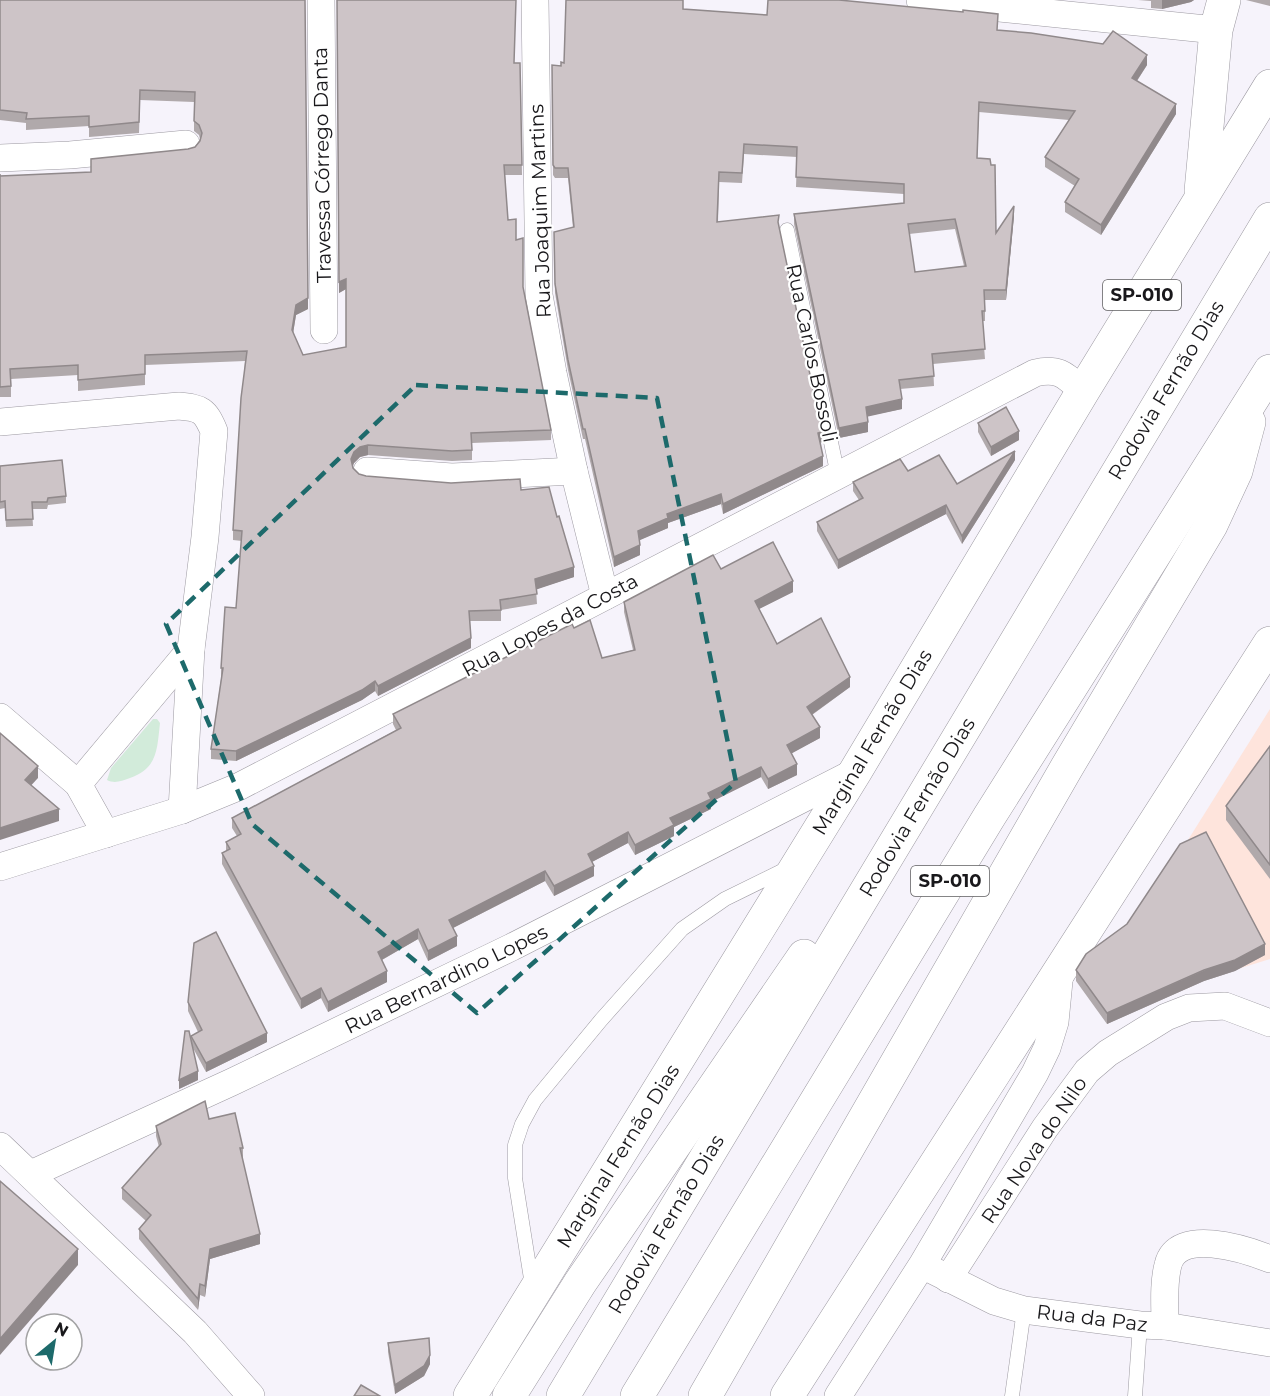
<svg xmlns="http://www.w3.org/2000/svg" width="1270" height="1396" font-family="Montserrat,sans-serif">
<style>
.industrial{fill:#fee4dc}
.green{fill:#d2ebda}
.lines{fill:none;stroke-linecap:round;stroke-linejoin:round}
.lane-casing{stroke:#9c99a1;stroke-width:15}
.street-casing{stroke:#9c99a1;stroke-width:28}
.primary-casing{stroke:#9c99a1;stroke-width:34}
.highway-casing{stroke:#9c99a1;stroke-width:34}
.lane{stroke:#fff;stroke-width:14}
.street{stroke:#fff;stroke-width:27}
.primary{stroke:#fff;stroke-width:33}
.highway{stroke:#fff;stroke-width:33}
.wall{fill:#b0a9ab;fill-rule:evenodd}
.shaded-wall{fill:#90898b}
.building{fill:#cdc4c7;stroke:#90898b;stroke-width:1.5;fill-rule:evenodd}
.marked{fill:none;stroke:#1d6a6b;stroke-width:4.5;stroke-dasharray:12 8;stroke-linejoin:round}
.labels{text-anchor:middle;dominant-baseline:central;stroke-width:4.5;stroke-linejoin:round;paint-order:stroke}
.shield{fill:#fff;stroke:#5e5d5f;stroke-width:1.5}
.shield-label{font-size:18px;font-weight:bold;fill:#19181b}
.street-label{font-size:20px;fill:#19181b;stroke:#fff}
</style>
<rect width="100%" height="100%" fill="#f6f3fb"/>
<polygon class="industrial" points="1270,709 1270,959 1225,973 1173,864"/>
<path class="green" d="M153,719h4l3,4c-3,26 -2,45 -30,55 -9,3 -15,6 -23,2l4,-12z"/>
<g class="lines">
<defs>
<g id="lane">
<polyline points="787,230 838,476"/>
<polyline points="532,1285 515,1178 515,1145 522,1124 535,1100 601,1020 682,929 725,899 788,868"/>
<polyline points="1012,1396 1024,1310"/>
<polyline points="1135,1396 1140,1325"/>
</g>
<g id="street">
<polyline points="321,0 324,330"/>
<polyline points="535,0 539,295 553,373 574,471 605,596"/>
<polyline points="920,0 1216,30"/>
<polyline points="0,158 70,155 186,144"/>
<path d="M0,422l179,-16c22,2 26,4 35,25l-9,106 -14,112 -9,161"/>
<polyline points="367,471 452,477 574,471"/>
<polyline points="0,717 78,784 106,834"/>
<polyline points="78,784 191,649"/>
<path d="M0,867l182,-57 56,-23 797,-414c24,-6 31,3 48,18"/>
<polyline points="0,1146 195,1332 251,1396"/>
<polyline points="31,1174 232,1082 512,947 855,772"/>
<polyline points="934,1271 994,1301 1024,1310 1140,1325 1165,1326 1270,1343"/>
<polyline points="948,1279 1045,1128 1087,1071 1108,1053 1166,1017 1189,1008 1225,1006 1270,1023"/>
<path d="M1165,1326c0,-20 -2,-42 3,-61 9,-38 77,-16 102,-6"/>
<polyline points="838,1396 922,1265 1035,1073 1047,1048 1055,1022 1060,971"/>
</g>
<g id="primary">
<polyline points="1201,191 1216,30 1224,0"/>
<polyline points="470,1396 855,772 1083,391 1270,86"/>
<polyline points="787,1396 1270,643"/>
</g>
<g id="highway">
<polyline points="509,1396 580,1283 804,956"/>
<polyline points="563,1396 1270,219"/>
<polyline points="637,1396 989,817 1270,371"/>
<polyline points="705,1396 1067,767 1211,525 1236,471 1249,422"/>
</g>
</defs>
<use href="#lane" class="lane-casing"/>
<use href="#street" class="street-casing"/>
<use href="#primary" class="primary-casing"/>
<use href="#highway" class="highway-casing"/>
<use href="#lane" class="lane"/>
<use href="#street" class="street"/>
<use href="#primary" class="primary"/>
<use href="#highway" class="highway"/>
</g>
<g class="wall">
<polygon points="0,0 305,0 308,309 296,315 293,333 303,355 346,347 346,289 339,293 337,0 514,63 520,63 522,175 505,175 508,220 516,240 523,287 551,430 551,440 472,443 472,460 452,461 368,455 360,457 354,463 353,466 353,468 359,474 366,476 521,490 557,517 574,577 536,589 537,604 501,610 501,621 470,621 471,648 378,696 375,691 362,700 236,761 211,759 211,749 221,679 221,668 236,608 242,541 233,540 233,530 245,361 145,365 145,385 78,391 78,375 11,379 11,397 0,397 0,174 0,176 91,172 91,159 188,149 195,147 200,139 199,135 194,131 194,102 140,100 139,133 89,137 89,126 26,130 26,123 0,120"/>
<polygon points="1138,0 1194,0 1191,2 1162,9 1151,8 1151,1"/>
<polygon points="1246,0 1270,0 1270,6"/>
<path d="M683,9l314,21 150,35 -10,16 39,33 -75,121 -36,-23v-10l10,-16 -30,-19v-10l24,-37 -90,-8 -2,47 19,74 18,-17 -8,84h-21v21h-3l3,38 -52,5 1,22 -34,3 2,20 -35,7 1,16 -29,6 -45,-214v-10l110,-11v-9l-108,-7 1,-30 -53,-3 -2,29 -23,-1 -1,40 61,5 43,215 -2,1 3,23 -100,48 -2,-10 -53,19v5l-29,12 1,15 -26,12 -29,-128h-2l-15,-69 -13,-77 -1,-61 19,-4 -5,-50h-13l-2,-3 -1,-110 9,1 3,-3zM955,229l9,37 -49,6 -6,-38z"/>
<polygon points="978,423 1019,440 991,456 978,432"/>
<polygon points="1015,460 962,544 946,514 838,569 817,531 817,522 859,500 853,491 853,482 908,471 957,484"/>
<polygon points="0,466 66,496 66,503 48,505 47,509 32,509 33,526 6,527 5,508 0,509"/>
<polygon points="721,569 793,592 759,609 777,644 850,687 812,715 820,738 791,753 797,775 768,789 761,777 711,802 711,809 674,827 674,836 635,855 628,843 592,862 594,876 554,896 545,881 453,928 457,946 428,961 418,939 382,960 387,982 328,1012 321,998 301,1009 222,864 222,853 226,851 226,842 237,836 232,828 232,818 396,730 393,724 393,714 574,628 602,658 633,650 624,612 624,602"/>
<polygon points="1270,746 1270,879 1226,820 1226,806"/>
<polygon points="1265,955 1235,971 1204,981 1107,1024 1076,981 1076,970"/>
<polygon points="188,1002 267,1042 206,1072 193,1048 198,1080 179,1089 191,1040 191,1036 198,1032 188,1011"/>
<polygon points="209,1119 243,1148 243,1159 242,1159 260,1244 210,1259 205,1297 200,1295 198,1310 139,1239 139,1229 146,1221 122,1199 122,1188 159,1147 156,1136 156,1126"/>
<polygon points="388,1343 430,1364 424,1376 395,1394 388,1352"/>
</g>
<g class="shaded-wall">
<polygon points="1162,0 1194,0 1191,2 1162,9"/>
<polygon points="1147,55 1147,65 1132,88 1132,78"/>
<polygon points="1176,104 1176,114 1101,235 1101,225"/>
<polygon points="1014,206 1014,216 1006,300 1006,290"/>
<polygon points="346,279 346,289 339,293 339,282"/>
<polygon points="308,298 308,309 296,315 292,340 292,330 296,305"/>
<polygon points="902,399 902,409 866,417 866,407"/>
<polygon points="868,422 868,432 839,438 839,428"/>
<polygon points="1019,431 1019,440 991,456 991,447"/>
<polygon points="822,432 822,442 818,443 818,433"/>
<polygon points="368,445 368,455 360,457 354,463 351,469 351,459 354,452 360,447"/>
<polygon points="1015,451 1015,460 962,544 962,536"/>
<polygon points="823,456 823,466 723,514 723,504"/>
<polygon points="721,494 721,504 668,523 668,528 638,541 638,531 667,514"/>
<polygon points="946,505 946,514 838,569 838,560"/>
<polygon points="640,545 640,555 614,567 614,557"/>
<polygon points="574,567 574,577 535,590 535,579"/>
<polygon points="793,581 793,592 755,611 755,601"/>
<polygon points="471,638 471,648 378,696 378,686"/>
<polygon points="850,677 850,687 807,718 807,707"/>
<polygon points="375,681 375,691 362,700 236,761 236,751"/>
<polygon points="820,727 820,738 787,756 787,745"/>
<polygon points="797,764 797,775 768,789 768,779"/>
<polygon points="38,766 38,778 25,792 25,780"/>
<polygon points="761,767 761,777 711,802 711,809 674,827 674,836 635,855 635,845 670,818 708,793"/>
<polygon points="59,809 59,821 0,840 0,828"/>
<polygon points="628,832 628,843 588,864 588,854"/>
<polygon points="594,866 594,876 554,896 554,886"/>
<polygon points="545,871 545,881 449,930 449,920"/>
<polygon points="418,929 418,939 378,962 378,952"/>
<polygon points="457,936 457,946 428,961 428,951"/>
<polygon points="1265,944 1265,955 1235,971 1204,981 1107,1024 1107,1013"/>
<polygon points="387,971 387,982 328,1012 328,1002"/>
<polygon points="321,988 321,998 301,1009 301,999"/>
<polygon points="267,1033 267,1042 206,1072 206,1063"/>
<polygon points="198,1071 198,1080 179,1089 179,1080"/>
<polygon points="260,1234 260,1244 210,1259 205,1297 205,1286 210,1249"/>
<polygon points="78,1249 78,1265 0,1355 0,1339"/>
<polygon points="200,1284 200,1295 198,1310 198,1299"/>
<polygon points="430,1355 430,1364 424,1376 395,1394 395,1385"/>
</g>
<g class="building">
<polygon points="0,0 305,0 308,298 296,305 292,330 303,355 346,347 346,279 339,282 337,0 516,0 514,63 520,63 522,165 504,165 508,220 516,219 516,240 523,238 523,287 551,430 471,433 472,450 452,451 368,445 360,447 354,452 351,459 353,468 359,474 366,476 451,483 520,479 521,490 549,487 557,517 559,516 574,567 535,579 537,594 500,600 501,610 469,611 471,638 378,686 375,681 362,690 236,751 211,749 223,668 221,668 225,607 236,608 242,531 233,530 241,398 247,351 145,355 145,374 78,380 78,365 10,369 11,386 0,387 0,174 0,176 91,172 91,159 188,149 195,147 200,141 202,133 199,125 194,121 195,92 140,90 139,122 89,127 89,116 26,119 27,113 0,110"/>
<path d="M566,0h117v9l84,6 1,-15h71l124,12v-2l35,4 -1,16 34,3 72,11 10,-13 34,24 -15,23 44,26 -75,121 -36,-23 14,-23 -34,-22 30,-46 -96,-9 -2,56 13,1 1,6h4l1,68 18,-27 -8,84h-22l1,21h-3l3,38 -53,5 2,22 -35,4 3,19 -36,8 2,15 -29,6 -45,-214 110,-11v-19l-108,-7 1,-30 -53,-3 -2,29 -23,-1 -2,50 62,-7 -1,7 44,210 -4,1 5,23 -100,48 -2,-10 -54,20 1,4 -30,13 2,14 -26,12 -29,-128h-2l-15,-69 -13,-76 -1,-52 20,-5 -6,-59h-13l-2,-3 -1,-100 9,1v-4l3,1zM955,219l11,47 -51,6 -7,-48z"/>
<polygon points="1006,407 1019,431 991,447 978,423"/>
<polygon points="1015,451 962,536 946,505 838,560 817,522 863,498 853,482 900,459 908,471 939,455 957,484"/>
<polygon points="62,460 66,496 48,498 47,502 32,502 33,519 6,520 5,501 0,502 0,466"/>
<polygon points="773,542 793,581 755,601 777,644 821,618 850,677 807,707 820,727 787,745 797,764 768,779 761,767 708,793 711,799 670,818 674,825 635,845 628,832 588,854 594,866 554,886 545,871 449,920 457,936 428,951 418,929 378,952 387,971 328,1002 321,988 301,999 222,853 230,849 226,842 241,834 232,818 401,728 393,714 572,624 574,628 590,620 602,658 635,650 624,602 713,555 721,569"/>
<polygon points="0,733 38,766 25,780 59,809 0,828"/>
<polygon points="1270,746 1270,865 1226,806"/>
<polygon points="1206,832 1265,944 1235,960 1204,970 1107,1013 1076,970 1086,954 1127,924 1180,844"/>
<polygon points="216,932 267,1033 206,1063 191,1036 202,1030 188,1002 194,943"/>
<polygon points="185,1031 189,1031 198,1071 179,1080"/>
<polygon points="205,1101 209,1119 235,1113 243,1148 240,1148 260,1234 210,1249 205,1286 200,1284 198,1299 139,1229 151,1215 122,1188 161,1144 156,1126"/>
<polygon points="0,1181 78,1249 0,1339"/>
<polygon points="429,1338 430,1355 424,1366 395,1385 388,1343"/>
<polygon points="361,1385 380,1396 354,1396"/>
</g>
<path class="marked" d="M416,385l241,13 79,384 -259,231 -225,-189 -86,-200z"/>
<g class="labels">
<g class="shield">
<rect x="1103" y="280" width="78" height="30" rx="4.5"/>
<rect x="911" y="866" width="78" height="30" rx="4.5"/>
</g>
<g class="shield-label">
<text x="1142" y="295">SP-010</text>
<text x="950" y="881">SP-010</text>
</g>
<g class="street-label">
<text transform="translate(322 165) rotate(-91)">Travessa Córrego Danta</text>
<text transform="translate(540 211) rotate(-92)">Rua Joaquim Martins</text>
<text transform="translate(812 353) rotate(78)">Rua Carlos Bossoli</text>
<text transform="translate(1166 390) rotate(-59)">Rodovia Fernão Dias</text>
<text transform="translate(550 625) rotate(-28)">Rua Lopes da Costa</text>
<text transform="translate(872 742) rotate(-59)">Marginal Fernão Dias</text>
<text transform="translate(917 807) rotate(-59)">Rodovia Fernão Dias</text>
<text transform="translate(446 979) rotate(-26)">Rua Bernardino Lopes</text>
<text transform="translate(1034 1150) rotate(-56)">Rua Nova do Nilo</text>
<text transform="translate(618 1156) rotate(-58)">Marginal Fernão Dias</text>
<text transform="translate(666 1224) rotate(-59)">Rodovia Fernão Dias</text>
<text transform="translate(1092 1318) rotate(7)">Rua da Paz</text>
</g>
</g>
<g transform="translate(54 1342) rotate(30)"><circle r="28" fill="#ffffff" stroke="#a3a3a4" stroke-width="1.5"/>
<path d="M0-4.5L10 22L0 15L-10 22Z" fill="#1d6a6b"/>
<text y="-9" font-size="16" font-weight="bold" text-anchor="middle" fill="#19181b">N</text>
</g>
</svg>
